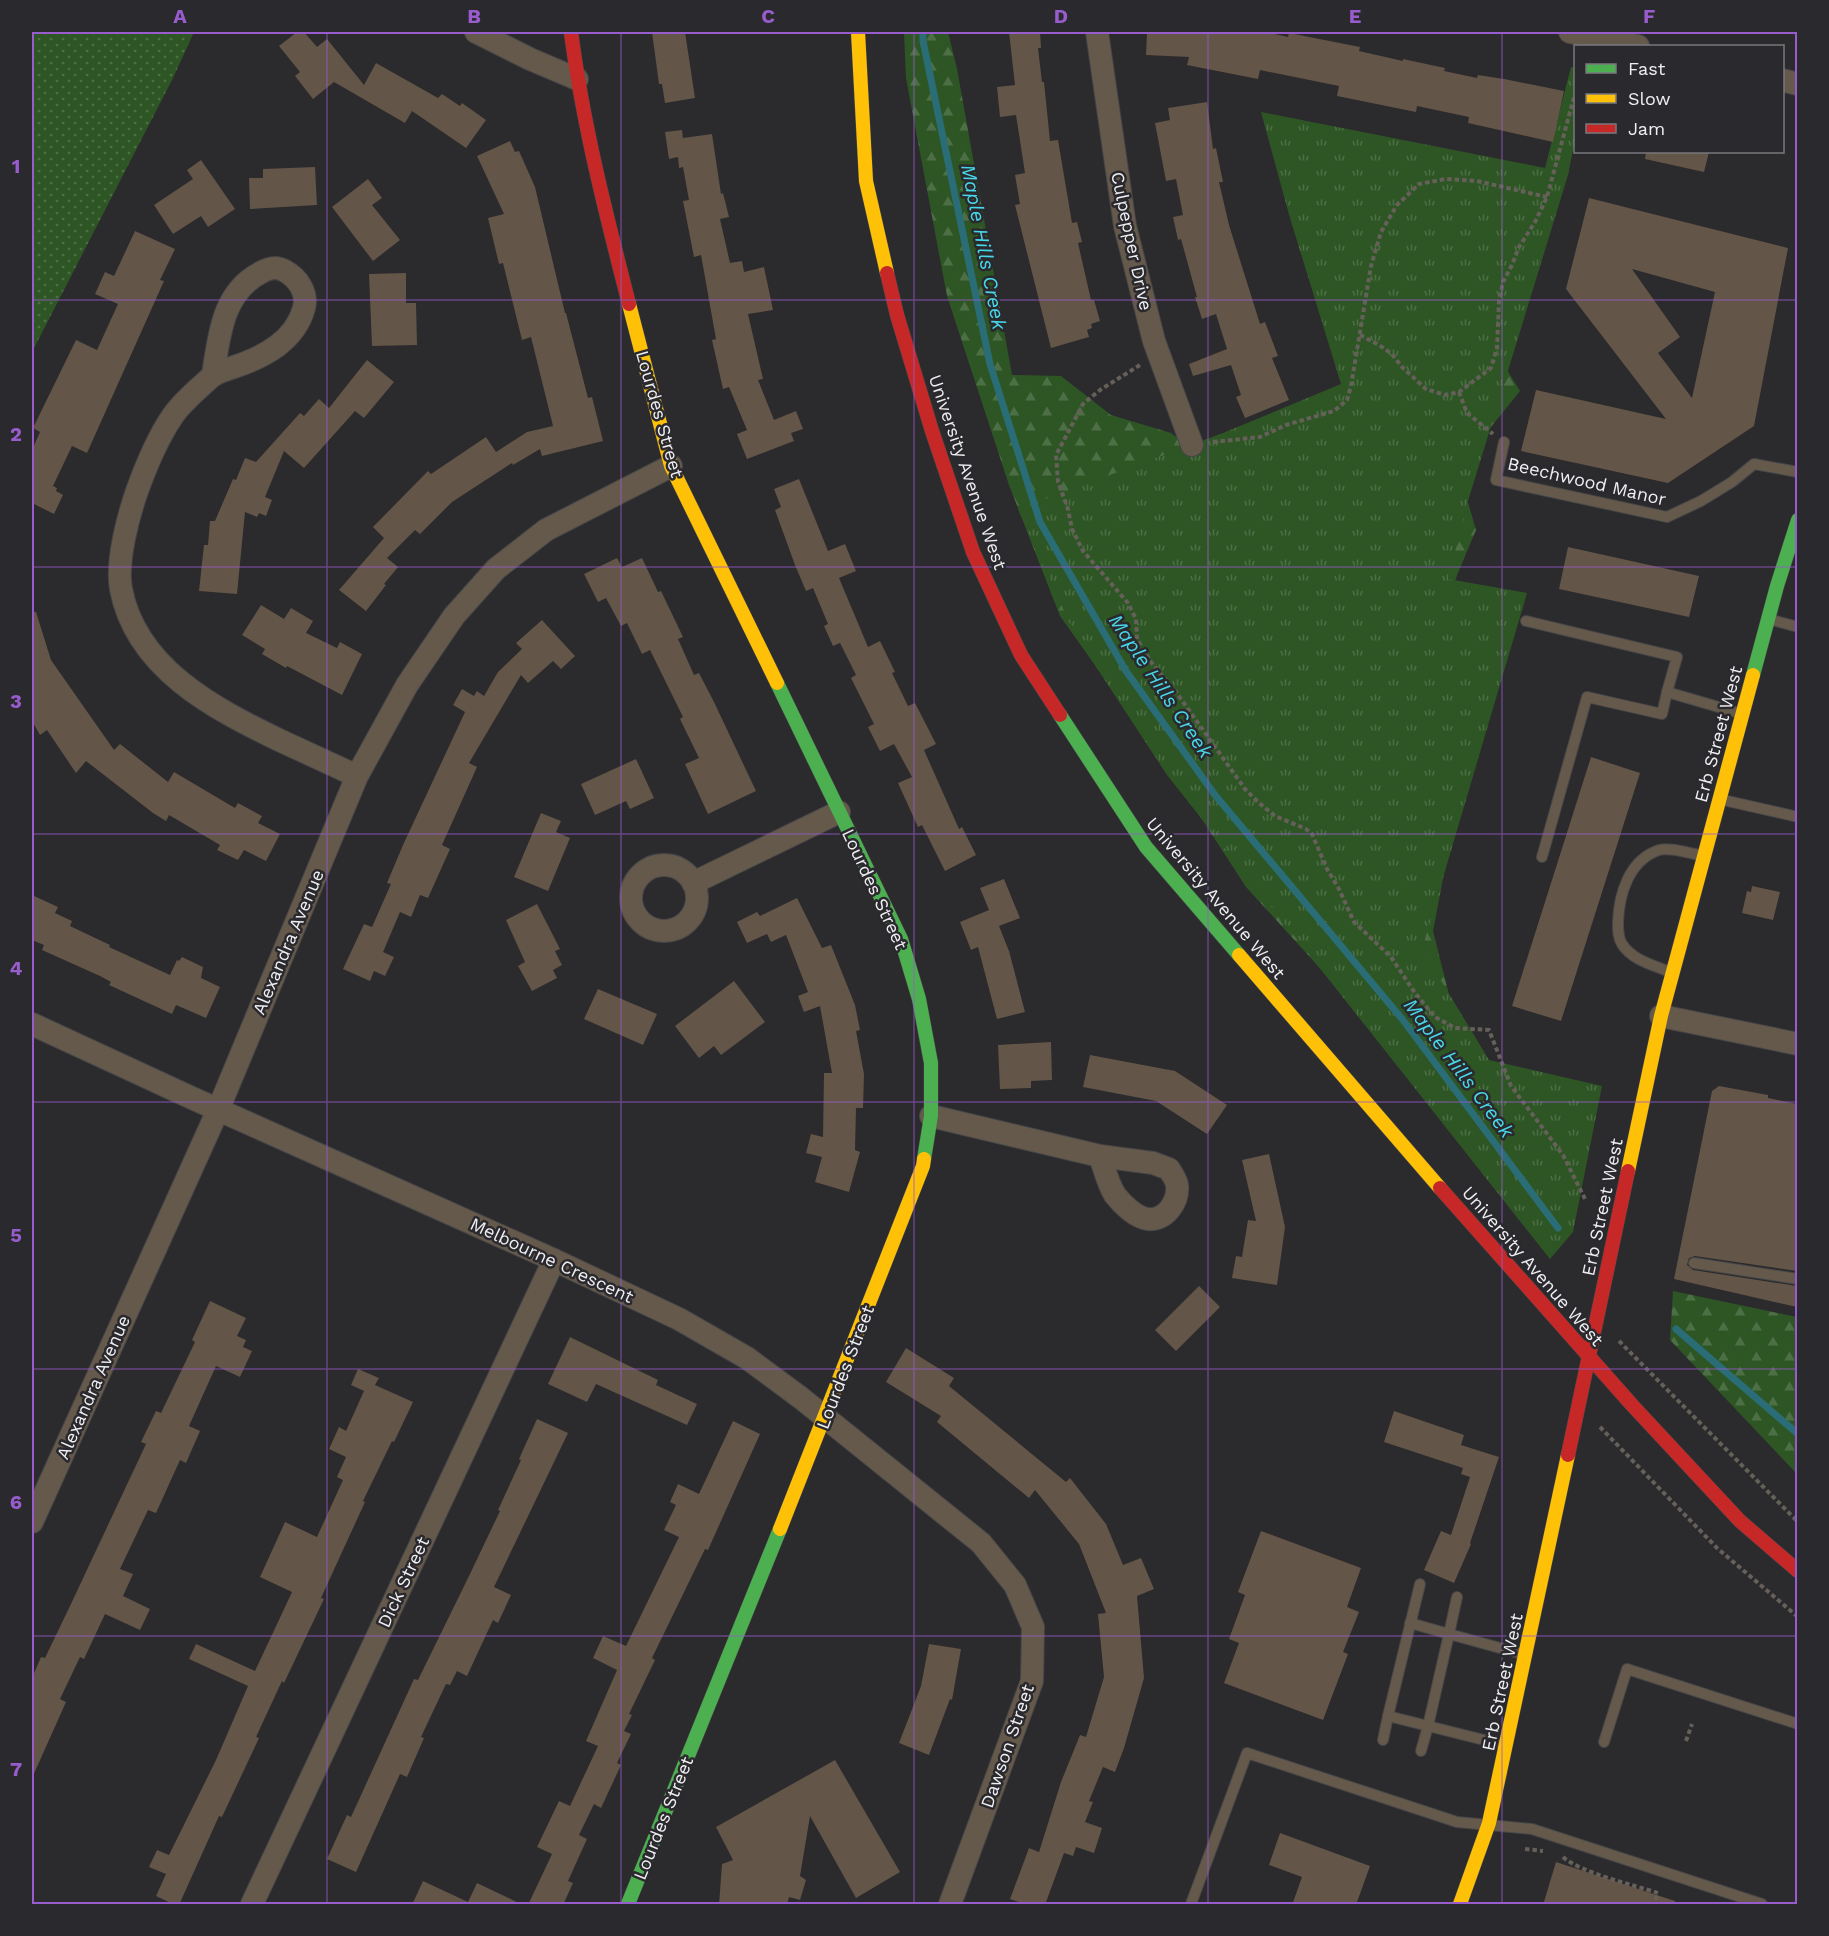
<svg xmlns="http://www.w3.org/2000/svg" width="1829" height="1936" font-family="'Work Sans',sans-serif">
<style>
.grass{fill:url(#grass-dots)}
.forest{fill:url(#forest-firs)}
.park{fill:url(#park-tufts)}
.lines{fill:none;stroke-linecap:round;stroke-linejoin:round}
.stream{stroke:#2a6d77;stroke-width:7}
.building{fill:#635547;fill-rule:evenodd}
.lane-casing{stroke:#464648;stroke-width:12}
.street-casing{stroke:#464648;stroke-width:24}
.fast-casing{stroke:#464648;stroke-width:15}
.slow-casing{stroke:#464648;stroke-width:15}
.jam-casing{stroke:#464648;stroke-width:15}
.path{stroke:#66605a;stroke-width:4;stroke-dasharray:4.5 3;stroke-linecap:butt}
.lane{stroke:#65594b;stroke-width:10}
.street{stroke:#65594b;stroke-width:22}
.fast{stroke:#4caf50;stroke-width:14}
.slow{stroke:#ffc107;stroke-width:14}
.jam{stroke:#c62828;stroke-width:14}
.grid{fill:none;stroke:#985ccc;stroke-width:1.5;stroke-opacity:0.55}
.labels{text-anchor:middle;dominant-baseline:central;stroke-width:5;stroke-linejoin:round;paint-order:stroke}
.street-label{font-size:18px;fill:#efeef1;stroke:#2a292e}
.water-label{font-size:20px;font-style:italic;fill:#47d7e9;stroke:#2a292e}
.neatline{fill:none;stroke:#985ccc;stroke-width:2}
.grid-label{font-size:20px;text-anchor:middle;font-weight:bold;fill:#985ccc}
</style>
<defs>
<pattern id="grass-dots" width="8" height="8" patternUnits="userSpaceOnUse" patternTransform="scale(1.5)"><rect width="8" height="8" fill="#2e5625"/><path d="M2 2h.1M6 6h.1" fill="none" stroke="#4d6f45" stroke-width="1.8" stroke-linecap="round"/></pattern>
<pattern id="forest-firs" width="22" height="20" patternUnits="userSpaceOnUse" patternTransform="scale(1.5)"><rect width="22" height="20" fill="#2e5625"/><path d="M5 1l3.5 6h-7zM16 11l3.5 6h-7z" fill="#4d6f45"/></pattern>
<pattern id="park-tufts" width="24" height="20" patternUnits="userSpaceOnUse" patternTransform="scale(1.5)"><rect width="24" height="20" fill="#2e5625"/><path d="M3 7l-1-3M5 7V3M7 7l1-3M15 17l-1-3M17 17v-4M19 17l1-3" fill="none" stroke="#4d6f45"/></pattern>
</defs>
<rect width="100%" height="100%" fill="#2b2a2d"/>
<polygon class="grass" points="32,32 194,32 173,78 32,352"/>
<g class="forest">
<polygon points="904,32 948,32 957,69 1012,375 1061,376 1111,415 1171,433 1209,462 1504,365 1520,391 1478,443 1465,492 1476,530 1450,592 1455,815 1433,931 1452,1007 1400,1056 1246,887 1172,773 1060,616 1009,485 947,296 906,78"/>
<polygon points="1673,1291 1797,1317 1797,1474 1670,1340"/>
</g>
<polygon class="park" points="1571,67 1575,68 1575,140 1568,175 1468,501 1448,579 1527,593 1422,949 1489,1060 1602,1086 1573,1232 1550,1259 1167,775 1074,633 1018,509 1223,433 1341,384 1290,218 1261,112 1545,168"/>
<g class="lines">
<g class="stream">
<polyline points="923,32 923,41 990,364 1040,522 1126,671 1215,795 1403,1020 1558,1228"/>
<polyline points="1676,1329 1798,1434"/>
</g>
</g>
<g class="building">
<polygon points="297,32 304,32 317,47 327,39 364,85 376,63 438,98 442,94 460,106 462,103 486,120 466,148 412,111 405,123 334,82 313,99 295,76 300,72 279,46"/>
<polygon points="652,32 685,32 695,98 665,103 662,84 659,84"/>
<polygon points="1009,32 1040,32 1041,48 1038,48 1042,82 1044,82 1050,141 1058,140 1072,223 1077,222 1082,242 1078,243 1091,300 1094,300 1100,321 1091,324 1092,328 1087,330 1089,337 1051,348 1015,205 1020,204 1015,175 1025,173 1016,115 1000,117 997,87 1015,85"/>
<polygon points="1147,32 1265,32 1288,37 1289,33 1360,47 1359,51 1403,61 1403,59 1445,68 1444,71 1477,78 1478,75 1504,79 1564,91 1553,142 1468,123 1469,117 1417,106 1416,112 1337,96 1339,86 1260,70 1258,79 1187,65 1189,57 1146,55"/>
<polygon points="1207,102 1213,149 1216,148 1223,182 1219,182 1229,225 1260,324 1265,322 1278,356 1272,358 1289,400 1245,418 1236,397 1241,395 1231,365 1193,376 1189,364 1227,349 1216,314 1202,319 1195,297 1197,297 1181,239 1178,240 1173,217 1183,215 1176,179 1166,181 1155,123 1170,120 1168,108"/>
<polygon points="682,130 683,138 712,134 721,194 723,193 729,217 720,219 730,263 742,261 744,272 764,267 773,310 748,314 763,379 758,380 774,420 796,411 803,429 791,433 794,441 747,459 737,434 747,430 729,387 723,389 712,340 716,339 701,255 694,257 683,201 689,200 683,167 679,168 678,157 669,159 665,132"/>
<polygon points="510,141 515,152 519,151 535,187 565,313 566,313 588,398 592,397 603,441 542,456 540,449 513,465 512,463 452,502 420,534 415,530 387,558 398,567 384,584 386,585 366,611 339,590 384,538 373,527 428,471 431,474 486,437 496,452 527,432 553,426 531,337 522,340 503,263 499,264 488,218 504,214 477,156"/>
<polygon points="1646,152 1709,152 1704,172 1645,159"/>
<polygon points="201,160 235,209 208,227 201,216 173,234 154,205 193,179 187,170"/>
<polygon points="315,167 317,205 250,209 249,178 263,178 263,169"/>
<polygon points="368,179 382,198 372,205 400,240 373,261 332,207"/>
<path d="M1589,198l199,50 -34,178 -86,57 -147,-32 15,-61 130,29 -100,-130zM1632,269l83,23 -23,106 -34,-45 22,-16z"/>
<polygon points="135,231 175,249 160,280 164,281 87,453 72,446 53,486 57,488 56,491 63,495 54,514 32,503 32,450 40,432 33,428 76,340 97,350 118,304 95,294 105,272 114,276"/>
<polygon points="406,273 406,303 416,303 417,345 372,346 369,274"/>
<polygon points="367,360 394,382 364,418 355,411 304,468 284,451 265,497 272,500 266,516 259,513 257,517 245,512 237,594 199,591 204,545 208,545 210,521 215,521 233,479 236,480 245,458 256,462 300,413 304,416 319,399 329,408"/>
<polygon points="799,479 828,551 845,544 856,571 839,578 868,647 880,641 895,672 892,673 908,706 915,703 936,744 924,750 959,829 962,827 976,855 945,871 922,825 918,827 898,783 912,777 894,744 880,751 868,727 874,724 851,678 856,675 840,643 833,646 824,626 828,624 813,588 806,591 795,565 775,510 781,507 774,489"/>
<polygon points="1568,547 1699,576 1689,617 1559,589"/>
<polygon points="617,558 622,567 642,558 658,592 661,591 683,637 678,639 694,675 699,673 714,702 756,791 708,814 685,764 699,758 680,719 683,717 650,650 642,654 627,623 621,626 606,598 598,602 584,574"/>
<polygon points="261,605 284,619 291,608 313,621 306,633 337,648 340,642 362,654 342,695 287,666 286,668 262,654 265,649 242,635"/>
<polygon points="32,612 36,612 51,660 114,750 120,744 168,782 174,772 235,808 238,803 262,816 258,823 280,834 266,861 244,850 238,860 217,850 220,845 169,815 166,821 153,813 86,761 76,773 47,730 40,735 32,721"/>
<polygon points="542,620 575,656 561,669 553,661 528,683 521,675 469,763 477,767 442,845 450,849 428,898 420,895 411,917 400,912 383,952 394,957 385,976 374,971 370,981 343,969 364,924 372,927 391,884 387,883 403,845 465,712 453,705 462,689 474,696 477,691 484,696 498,672 522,649 516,643"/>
<polygon points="1591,757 1640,773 1561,1021 1512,1006"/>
<polygon points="636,759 654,798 630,809 626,801 595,815 581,784"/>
<polygon points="541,813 561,821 556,832 570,838 548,891 514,877"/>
<polygon points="1004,879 1020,918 999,926 1009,951 1025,1012 997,1019 978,947 971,950 960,922 989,910 980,888"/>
<polygon points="1752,886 1780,892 1773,920 1742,913 1747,891 1751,892"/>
<polygon points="32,895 58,907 55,913 72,921 70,926 110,945 109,947 170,975 177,960 179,961 182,957 203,967 201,978 220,987 206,1018 176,1005 172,1014 109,985 111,982 100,976 42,950 44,945 32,940"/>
<polygon points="797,898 822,948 831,945 855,1005 860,1030 856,1031 864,1074 863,1108 856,1108 855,1150 860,1152 849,1192 815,1182 822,1157 806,1153 811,1134 823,1137 824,1073 832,1073 820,1006 804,1012 798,996 808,992 786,935 771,942 767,934 747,943 737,922 757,912 760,916"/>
<polygon points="537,904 560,949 555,951 562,965 553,970 557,978 532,991 518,966 525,962 506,920"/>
<polygon points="734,981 765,1022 721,1055 714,1046 699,1058 675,1026"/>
<polygon points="598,989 657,1014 643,1045 584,1019"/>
<polygon points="1051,1042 1052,1080 1031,1081 1031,1088 1000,1089 998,1045"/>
<polygon points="1090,1055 1175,1071 1227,1105 1207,1134 1156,1101 1083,1087"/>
<polygon points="1719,1086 1768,1095 1768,1098 1797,1104 1797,1271 1695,1256 1689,1258 1687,1265 1693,1270 1797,1286 1797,1307 1674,1279 1712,1091"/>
<polygon points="1269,1154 1285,1227 1277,1285 1232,1278 1236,1256 1242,1257 1248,1220 1256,1221 1242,1160"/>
<polygon points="1199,1286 1220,1307 1176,1351 1155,1330"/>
<polygon points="210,1301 246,1318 237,1336 246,1340 243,1347 252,1351 240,1377 216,1366 189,1426 200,1431 186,1463 180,1460 156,1513 148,1510 120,1569 133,1574 123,1596 150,1609 140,1630 105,1614 84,1659 80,1657 60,1699 66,1702 32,1778 32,1678 41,1657 45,1658 70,1606 146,1444 141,1442 156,1411 161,1413 195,1342 192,1340"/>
<polygon points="570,1337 658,1380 656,1385 697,1404 687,1425 596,1384 587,1402 548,1384"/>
<polygon points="906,1348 954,1378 949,1386 1066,1482 1070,1478 1106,1524 1123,1565 1141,1558 1154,1589 1137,1596 1144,1678 1124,1748 1115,1772 1103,1767 1089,1801 1093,1802 1085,1822 1102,1828 1094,1853 1076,1847 1073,1856 1064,1853 1045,1905 1027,1905 1010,1899 1029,1848 1039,1852 1061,1782 1080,1735 1086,1737 1104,1677 1098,1614 1106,1613 1079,1544 1035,1490 1029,1498 937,1422 941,1416 886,1382"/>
<polygon points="358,1369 379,1378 375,1385 413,1402 394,1442 392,1441 363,1501 365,1502 321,1598 324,1599 284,1683 282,1681 256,1737 259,1738 222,1817 219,1816 179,1905 175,1905 156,1896 166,1874 149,1867 157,1850 169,1855 216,1760 248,1686 189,1659 196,1644 255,1671 292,1592 260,1577 285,1522 317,1537 343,1480 337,1477 346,1457 329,1449 339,1427 346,1431 364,1391 351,1385"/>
<polygon points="1394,1411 1464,1435 1461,1445 1499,1457 1470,1543 1471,1544 1454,1583 1424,1570 1441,1531 1451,1535 1470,1477 1461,1474 1463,1468 1384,1442"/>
<polygon points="537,1419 568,1433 494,1587 511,1595 498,1623 493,1620 467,1676 457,1671 450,1685 446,1684 421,1737 424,1738 407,1777 400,1774 356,1872 327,1859 347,1815 351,1817 414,1679 418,1680 469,1576 500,1511 498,1510 521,1460 519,1459"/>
<polygon points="733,1421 760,1434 708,1550 705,1549 652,1658 655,1660 629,1714 632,1715 624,1731 631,1734 617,1763 621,1765 601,1808 594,1804 579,1835 587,1839 568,1881 573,1883 563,1905 528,1905 552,1854 537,1847 559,1801 570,1806 598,1746 586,1741 617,1670 593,1658 603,1636 626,1646 679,1537 664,1530 676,1505 670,1502 678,1484 699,1494"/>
<polygon points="1261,1531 1361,1568 1347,1607 1359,1612 1343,1652 1348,1654 1323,1720 1224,1683 1239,1643 1229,1639 1245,1595 1238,1592"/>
<polygon points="929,1644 961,1649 952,1700 950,1699 929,1755 899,1743 921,1686"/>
<polygon points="835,1760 900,1872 856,1898 810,1816 800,1876 806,1880 800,1900 789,1897 787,1905 719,1905 722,1864 733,1860 716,1827"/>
<polygon points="1280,1833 1370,1866 1356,1905 1292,1905 1302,1877 1269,1865"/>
<polygon points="1556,1862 1675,1901 1675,1905 1543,1905"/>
<polygon points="423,1881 468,1902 477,1883 523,1905 412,1905"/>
</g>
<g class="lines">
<defs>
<g id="lane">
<polyline points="1504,442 1496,480 1667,517 1701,501 1732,482 1754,464 1798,472"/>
<polyline points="1772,620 1798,627"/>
<polyline points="1526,621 1677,657 1667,692 1739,713"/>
<polyline points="1723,800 1798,817"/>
<polyline points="1542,857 1587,697 1662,714 1667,692"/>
<path d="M1670,972c-17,-7 -38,-12 -48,-28 -4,-6 -4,-14 -4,-22 1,-28 11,-62 41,-72 11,-3 29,3 41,5"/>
<polyline points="1694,1263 1798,1279"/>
<polyline points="1420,1584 1388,1716 1428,1726 1421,1751"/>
<polyline points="1410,1623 1449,1634 1457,1597"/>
<polyline points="1383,1740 1388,1716"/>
<polyline points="1604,1742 1627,1669 1798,1724"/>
<polyline points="1504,1745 1428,1726 1449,1634 1522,1654"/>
<polyline points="1191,1904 1247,1753 1457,1822 1532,1829 1762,1904"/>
</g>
<g id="street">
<polyline points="476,32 530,59 577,79"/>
<polyline points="1097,32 1125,226 1154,341 1192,445"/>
<polyline points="1570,32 1638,46"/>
<polyline points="1782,80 1798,84"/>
<path d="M213,375c6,-38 9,-82 47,-102 8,-5 17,-7 25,-2 13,7 23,22 19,37 -9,33 -40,49 -70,59 -8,3 -18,5 -24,11 -13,12 -29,25 -38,39 -15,22 -26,49 -35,74 -9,26 -21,71 -16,98 15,79 92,119 158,151 26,12 52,24 78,36"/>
<circle cx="664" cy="898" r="33"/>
<polyline points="693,883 839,812"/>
<polyline points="1661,1016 1798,1044"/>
<polyline points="32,1024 192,1098 554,1260 679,1319 747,1358 801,1398 981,1543 1015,1585 1033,1627 1032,1681 950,1904"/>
<path d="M931,1116l169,40 53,7 16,6c3,5 7,10 8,16 2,16 -11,36 -29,34 -12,-1 -26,-15 -33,-24 -7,-11 -11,-27 -15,-39"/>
<polyline points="32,1522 218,1110 357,776 407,685 454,616 496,569 546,530 671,466"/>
<polyline points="252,1904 554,1260"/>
</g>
<g id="fast">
<polyline points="1753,675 1777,586 1798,520"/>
<polyline points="777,683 901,939 919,999 931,1063 931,1116 924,1159"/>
<polyline points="1060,715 1146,847 1239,955"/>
<polyline points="628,1904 780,1529"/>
</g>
<g id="slow">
<polyline points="858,32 866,181 887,273"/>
<polyline points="629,304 671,466 777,683"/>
<polyline points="1239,955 1440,1188"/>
<polyline points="1628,1171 1661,1016 1753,675"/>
<polyline points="780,1529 923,1166 924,1159"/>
<polyline points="1460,1904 1489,1823 1568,1455"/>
</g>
<g id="jam">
<path d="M571,32c12,93 35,182 58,272"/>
<polyline points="887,273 897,315 932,431 973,552 1021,655 1060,715"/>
<polyline points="1440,1188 1632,1405 1740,1521 1798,1571"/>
<polyline points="1568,1455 1628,1171"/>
</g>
</defs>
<use href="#lane" class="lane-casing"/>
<use href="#street" class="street-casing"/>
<use href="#fast" class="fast-casing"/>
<use href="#slow" class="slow-casing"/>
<use href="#jam" class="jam-casing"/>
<g class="path">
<polyline points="1360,335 1379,345 1392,354 1402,367 1426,389 1445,395 1459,392 1491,368 1497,348 1499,301 1503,282 1512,265 1519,247 1535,222 1547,197 1576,90"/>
<polyline points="1140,365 1100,390 1083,404 1056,455 1058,482 1068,509 1072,529 1083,551 1128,603 1136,619 1137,639 1151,662 1176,692 1245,789 1258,802 1275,816 1306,829 1312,834 1327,869 1339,889 1354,922 1391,957 1415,993 1435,1017 1455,1028 1489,1030 1511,1086 1563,1155 1585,1199"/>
<polyline points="1459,392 1467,413 1493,434"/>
<polyline points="1213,442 1260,437 1286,425 1334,411 1347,400 1351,386 1371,266 1381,232 1397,205 1419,184 1446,179 1477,181 1547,197"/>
<polyline points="1619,1341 1798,1522"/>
<polyline points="1600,1427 1717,1548 1798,1617"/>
<polyline points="1686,1741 1692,1724"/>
<polyline points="1525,1849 1543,1851"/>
<path d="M1563,1857c18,16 71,28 95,36l-4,11"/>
</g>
<use href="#lane" class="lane"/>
<use href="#street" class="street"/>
<use href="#fast" class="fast"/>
<use href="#slow" class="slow"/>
<use href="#jam" class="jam"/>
</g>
<path class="grid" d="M327,32v1872M621,32v1872M914,32v1872M1208,32v1872M1502,32v1872M32,300h1766M32,567h1766M32,834h1766M32,1102h1766M32,1369h1766M32,1636h1766"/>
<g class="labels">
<g class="street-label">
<text transform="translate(1132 241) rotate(78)">Culpepper Drive</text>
<text transform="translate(660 414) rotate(74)">Lourdes Street</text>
<text transform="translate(968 472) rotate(71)">University Avenue West</text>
<text transform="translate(1587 481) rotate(13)">Beechwood Manor</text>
<text transform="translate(1718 734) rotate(-75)">Erb Street West</text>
<text transform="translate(875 889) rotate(65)">Lourdes Street</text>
<text transform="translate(1216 898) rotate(50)">University Avenue West</text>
<text transform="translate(288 942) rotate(-67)">Alexandra Avenue</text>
<text transform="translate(1602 1207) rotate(-78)">Erb Street West</text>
<text transform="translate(552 1260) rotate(25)">Melbourne Crescent</text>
<text transform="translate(1533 1266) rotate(49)">University Avenue West</text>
<text transform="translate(845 1367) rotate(-69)">Lourdes Street</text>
<text transform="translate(93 1387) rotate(-66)">Alexandra Avenue</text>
<text transform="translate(403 1582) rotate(-65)">Dick Street</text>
<text transform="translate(1502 1682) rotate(-78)">Erb Street West</text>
<text transform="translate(1007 1746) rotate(-71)">Dawson Street</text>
<text transform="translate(663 1818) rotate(-68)">Lourdes Street</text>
</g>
<g class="water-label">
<text transform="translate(984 247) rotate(79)">Maple Hills Creek</text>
<text transform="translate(1161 686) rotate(56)">Maple Hills Creek</text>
<text transform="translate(1459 1068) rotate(53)">Maple Hills Creek</text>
</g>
</g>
<rect width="1829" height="1936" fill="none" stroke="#2a292e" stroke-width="66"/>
<rect x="1574" y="45" width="210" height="108" fill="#2a292e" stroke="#79787c" stroke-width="1.5"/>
<rect x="1586" y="64" width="30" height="9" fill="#4caf50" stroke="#79787c" stroke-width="1.5"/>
<text x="1628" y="75" font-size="18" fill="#efeef1">Fast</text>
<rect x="1586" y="94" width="30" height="9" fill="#ffc107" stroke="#79787c" stroke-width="1.5"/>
<text x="1628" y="105" font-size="18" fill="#efeef1">Slow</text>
<rect x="1586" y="124" width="30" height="9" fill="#c62828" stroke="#79787c" stroke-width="1.5"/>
<text x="1628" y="135" font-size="18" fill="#efeef1">Jam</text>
<rect x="33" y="33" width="1763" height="1870" class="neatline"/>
<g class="grid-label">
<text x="180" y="23">A</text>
<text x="474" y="23">B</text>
<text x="768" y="23">C</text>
<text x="1061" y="23">D</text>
<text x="1355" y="23">E</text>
<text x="1649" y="23">F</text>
<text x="16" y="173">1</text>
<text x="16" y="441">2</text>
<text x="16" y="708">3</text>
<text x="16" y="975">4</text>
<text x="16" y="1242">5</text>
<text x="16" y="1509">6</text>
<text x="16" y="1776">7</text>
</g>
</svg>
